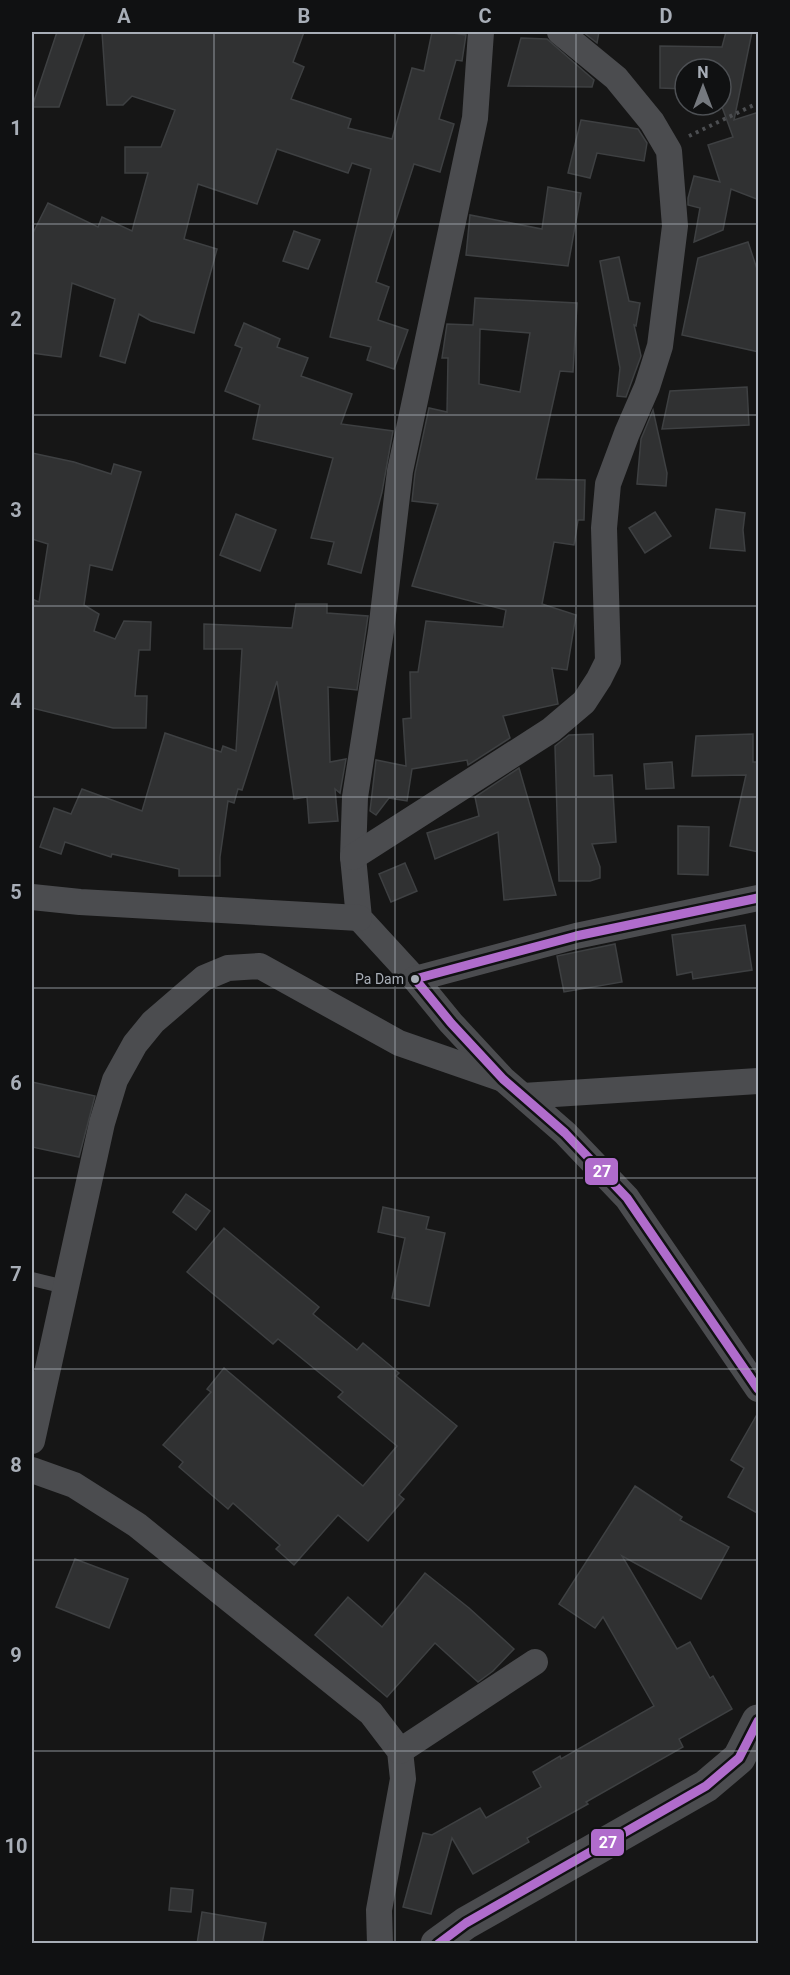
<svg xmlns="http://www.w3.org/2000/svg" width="790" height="1975" font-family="Roboto,sans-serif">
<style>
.building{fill:#303132;stroke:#3e4042;stroke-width:1.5;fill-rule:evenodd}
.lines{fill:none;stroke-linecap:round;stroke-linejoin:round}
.path{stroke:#4c4e51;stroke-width:4;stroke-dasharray:3 4.5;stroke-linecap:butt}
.service{stroke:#4b4c4f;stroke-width:14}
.minor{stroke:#4b4c4f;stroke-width:26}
.tertiary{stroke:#4b4c4f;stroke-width:33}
.bus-1-casing{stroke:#101112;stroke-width:14}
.bus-1{stroke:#b06ccc;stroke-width:9}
.grid{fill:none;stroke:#a8aeb7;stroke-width:1.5;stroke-opacity:0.55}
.bus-dot{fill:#a8aeb7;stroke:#101112;stroke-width:2}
.labels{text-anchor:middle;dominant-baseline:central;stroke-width:5;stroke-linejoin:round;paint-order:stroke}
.bus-label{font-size:14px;fill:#a8aeb7;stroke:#101112;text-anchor:end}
.line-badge{stroke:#101112;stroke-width:2}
.badge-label{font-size:16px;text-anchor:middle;font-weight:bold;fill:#fff}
.neatline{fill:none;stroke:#a8aeb7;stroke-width:2}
.grid-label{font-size:20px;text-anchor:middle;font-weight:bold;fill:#a8aeb7}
</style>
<rect width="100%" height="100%" fill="#161616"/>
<g class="building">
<polygon points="57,32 85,32 59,107 32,107"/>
<polygon points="102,32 304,32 293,62 304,67 291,99 351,119 348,128 392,139 412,68 424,71 432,32 446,32 466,35 462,61 456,60 439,119 454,124 440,172 414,164 376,282 389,287 378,320 408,330 394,369 367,360 371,347 330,337 371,169 352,163 348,173 277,149 257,204 198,184 184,239 217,249 194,333 151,321 139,314 125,363 100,356 115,299 72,283 61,357 32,353 32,235 48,203 98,227 102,217 132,231 148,173 125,173 125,147 161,147 175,110 132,96 123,105 107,105"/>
<polygon points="583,32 599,32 597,43"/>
<polygon points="726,32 752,32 734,120 759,112 759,200 731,189 723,230 694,242 700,208 688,205 688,198 694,176 720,182 708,145 733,137 721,104 721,69 685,69 685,89 660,88 660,46 722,47"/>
<polygon points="521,38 547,39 594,80 592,87 508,86"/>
<polygon points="581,120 638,129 647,143 644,161 597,153 590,178 568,173"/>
<polygon points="548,187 581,193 568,266 466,255 470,215 542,229"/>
<polygon points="294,231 320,240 308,269 283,261"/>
<polygon points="748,242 759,275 759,352 682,335 698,258"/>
<polygon points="619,257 629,301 640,303 636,326 634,325 641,356 626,397 617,396 620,368 600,261"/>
<path d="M475,298l102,5 -4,69 -13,-1 -24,108 49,1 -1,40h-6l-4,25 -20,-3 -12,62 34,11 -9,55 -15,-2 6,36 -55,12 7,22 -42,27 -1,-5 -55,9 -5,32 -18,-3 -13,17 -6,-4 6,-51 30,6 -3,-47 8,-1 -1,-46h8l8,-51 77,6 3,-17 -94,-24 26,-82 -26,-3 3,-28 14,-65 18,4 1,-54h-6l5,-34 26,1zM480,329l50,4 -10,59 -41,-8z"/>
<polygon points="244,323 280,339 277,347 308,358 301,376 352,394 341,424 393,431 382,492 361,573 328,564 334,542 311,538 333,458 253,439 260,405 225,391 242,348 235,345"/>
<polygon points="747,387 749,425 662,429 670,391"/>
<polygon points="653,410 667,473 666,486 637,484 641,439"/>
<polygon points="32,453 74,462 111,474 114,464 141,472 112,570 90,565 84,605 99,614 94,631 115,639 124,621 151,622 150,650 139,650 135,696 147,696 146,728 113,728 32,708 32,599 39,602 48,544 32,539"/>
<polygon points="716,509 745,513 743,530 745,551 710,548"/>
<polygon points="655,512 671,536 645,553 629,528"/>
<polygon points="236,514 276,530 260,571 220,555"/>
<polygon points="296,604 327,604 327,613 368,616 357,690 328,687 330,762 346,759 340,793 335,789 338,821 309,823 307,797 294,799 277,681 242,790 238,789 234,803 228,801 220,857 220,876 179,876 179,869 112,854 111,857 65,842 61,854 40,847 54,808 71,814 82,789 142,811 165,733 221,752 223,746 236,751 242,649 204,649 204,624 292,628"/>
<polygon points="593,734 594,776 612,775 616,842 592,844 600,867 600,878 590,881 559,881 555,746 569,735"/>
<polygon points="753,734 753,762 759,762 759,852 730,846 746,775 692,776 696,736"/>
<polygon points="672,762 674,788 646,789 644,764"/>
<polygon points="519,768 556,895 504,900 498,832 435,859 427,833 479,816 475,797"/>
<polygon points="678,826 709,827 708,875 678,874"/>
<polygon points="405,863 417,891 391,902 379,874"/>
<polygon points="745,925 752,970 693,979 692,972 677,975 672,935"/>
<polygon points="615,944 622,982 564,992 557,956"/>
<polygon points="32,1082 95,1096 79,1157 32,1147"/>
<polygon points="186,1194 210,1211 196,1230 173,1212"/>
<polygon points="383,1207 429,1217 426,1229 445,1233 429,1306 392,1298 405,1238 378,1232"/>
<polygon points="224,1228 319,1307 313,1314 357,1350 363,1343 399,1373 396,1376 457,1426 399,1495 404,1499 368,1541 338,1515 294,1565 276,1549 280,1545 233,1503 228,1509 179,1467 183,1462 163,1445 211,1392 207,1389 224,1368 363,1486 397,1446 338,1397 343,1392 278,1339 273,1344 187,1272"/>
<polygon points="759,1411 759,1514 728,1497 744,1468 731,1460"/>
<polygon points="635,1486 682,1517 680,1520 729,1547 701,1599 622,1556 677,1649 690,1642 710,1678 713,1676 732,1709 679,1739 683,1747 586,1802 588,1804 527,1838 529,1842 473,1874 452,1838 431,1914 403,1907 423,1833 432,1835 480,1808 486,1818 541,1787 533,1772 560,1756 561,1759 654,1706 603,1617 595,1628 559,1604"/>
<polygon points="75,1559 128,1579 109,1628 56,1607"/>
<polygon points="425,1573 469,1608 514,1649 493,1671 478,1682 435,1643 387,1697 315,1635 348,1597 382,1627"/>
<polygon points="171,1888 193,1890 191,1912 169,1910"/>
<polygon points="202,1912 266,1923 262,1944 197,1944"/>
</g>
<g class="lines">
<polyline class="path" points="689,136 758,103"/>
<polyline class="service" points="32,1279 65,1287"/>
<g class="minor">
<polyline points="481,32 475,118 400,471 381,631 355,797 353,857 359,918 415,979 451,1023 503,1079 565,1133 627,1198 758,1389"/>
<polyline points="353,857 551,730 584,702 599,679 608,661 604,528 608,484 627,433 647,387 660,346 675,226 669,151 652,122 616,78 560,32"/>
<polyline points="32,897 80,902 359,918"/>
<polyline points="415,979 576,936 758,898"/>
<polyline points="523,1096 758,1081"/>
<polyline points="32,1441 102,1123 115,1080 135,1044 153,1022 204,978 228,968 260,966 399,1043 500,1078"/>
<polyline points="32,1470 74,1485 137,1525 371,1713 400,1751 403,1779 379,1910 380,1944"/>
<polyline points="400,1751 535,1662"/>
</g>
<polyline class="tertiary" points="437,1944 466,1923 706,1786 739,1758 758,1721"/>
<defs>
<g id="bus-1">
<polyline points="415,979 451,1023 503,1079 565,1133 627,1198 758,1389"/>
<polyline points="415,979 576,936 758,898"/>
<polyline points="438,1944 466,1923 706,1786 739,1758 758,1721"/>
</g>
</defs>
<use href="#bus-1" class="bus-1-casing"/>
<use href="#bus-1" class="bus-1"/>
</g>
<path class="grid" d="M214,32v1912M395,32v1912M576,32v1912M32,224h726M32,415h726M32,606h726M32,797h726M32,988h726M32,1178h726M32,1369h726M32,1560h726M32,1751h726"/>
<circle class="bus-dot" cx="415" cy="979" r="5"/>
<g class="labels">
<g class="bus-label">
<text x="404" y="979">Pa Dam</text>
</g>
</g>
<g class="line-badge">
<rect x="584" y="1157" width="35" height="29" rx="6" fill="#b06ccc"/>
<rect x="590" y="1828" width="35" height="29" rx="6" fill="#b06ccc"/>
</g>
<g class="badge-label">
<text x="602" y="1177">27</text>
<text x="608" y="1848">27</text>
</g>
<rect width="790" height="1975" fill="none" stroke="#101112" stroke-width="66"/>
<g transform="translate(703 87)"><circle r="28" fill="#101112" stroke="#4d5054" stroke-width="1.5"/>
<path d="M0-4.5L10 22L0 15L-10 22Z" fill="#75797f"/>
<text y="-9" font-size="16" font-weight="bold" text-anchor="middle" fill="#a8aeb7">N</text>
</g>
<rect x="33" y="33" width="724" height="1909" class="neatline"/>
<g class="grid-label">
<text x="124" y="23">A</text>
<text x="304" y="23">B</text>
<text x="485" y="23">C</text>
<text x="666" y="23">D</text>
<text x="16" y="135">1</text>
<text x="16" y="326">2</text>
<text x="16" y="517">3</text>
<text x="16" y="708">4</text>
<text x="16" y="899">5</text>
<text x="16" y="1090">6</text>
<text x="16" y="1281">7</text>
<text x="16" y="1472">8</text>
<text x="16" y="1662">9</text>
<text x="16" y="1853">10</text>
</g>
</svg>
